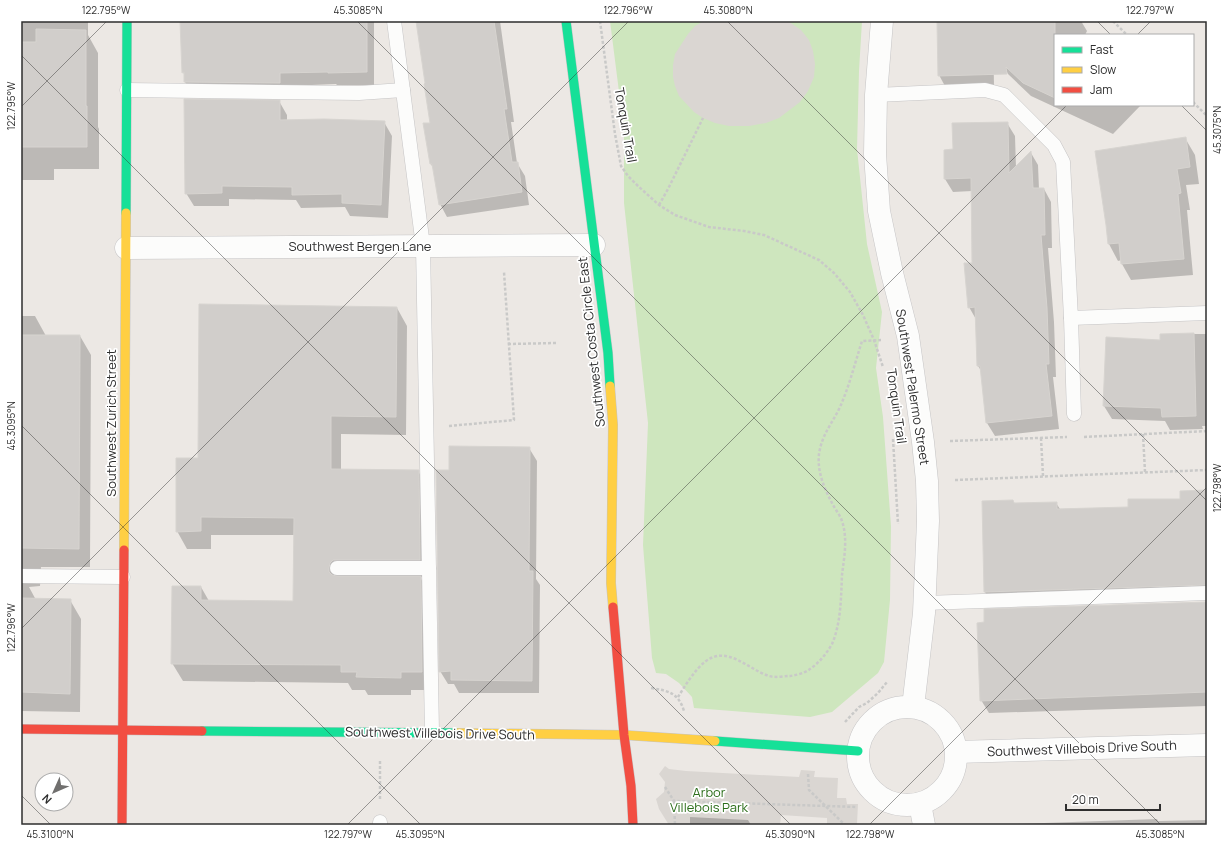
<svg xmlns="http://www.w3.org/2000/svg" width="1228" height="846" font-family="Manrope,sans-serif">
<style>
.green{fill:#cee6be}
.plaza{fill:#dad6d2}
.shadow{fill:#0003}
.building{fill:#d1cecb;stroke:#d7d4d0}
.lines{fill:none;stroke-linecap:round;stroke-linejoin:round}
.lane-casing{stroke:#c5c4c5;stroke-width:15}
.street-casing{stroke:#c5c4c5;stroke-width:23}
.fast-casing{stroke:#c5c4c5;stroke-width:10}
.slow-casing{stroke:#c5c4c5;stroke-width:10}
.jam-casing{stroke:#c5c4c5;stroke-width:10}
.path{stroke:#c9c9c8;stroke-width:2.5;stroke-dasharray:3 2;stroke-linecap:butt}
.lane{stroke:#fcfcfb;stroke-width:14}
.street{stroke:#fcfcfb;stroke-width:22}
.fast{stroke:#16e098;stroke-width:9}
.slow{stroke:#ffcf43;stroke-width:9}
.jam{stroke:#f24e42;stroke-width:9}
.ticks{fill:none;stroke:#2e2e2e;stroke-width:1;stroke-opacity:0.45}
.labels{text-anchor:middle;dominant-baseline:central;stroke-width:3.5;stroke-linejoin:round;paint-order:stroke}
.street-label{font-size:13px;fill:#2e2e2e;stroke:#fff}
.park-label{font-size:13px;fill:#2c6e1b;stroke:#fff}
.neatline{fill:none;stroke:#2e2e2e;stroke-width:1.5}
.ticks-label{font-size:10px;text-anchor:middle;fill:#2e2e2e}
</style>
<rect width="100%" height="100%" fill="#ece8e4"/>
<polygon class="green" points="610,21 862,21 859,71 857,149 867,244 882,312 876,368 883,417 891,526 890,600 884,662 878,673 832,712 810,717 694,708 692,697 679,683 666,674 656,673 652,658 643,545 648,423 624,203 624,131"/>
<g class="plaza">
<polygon points="704,21 788,21 801,30 809,40 813,51 815,64 814,77 808,91 800,102 779,118 766,123 749,126 729,126 715,123 703,118 694,112 679,96 675,86 673,77 673,65 675,54 688,34 695,26"/>
<polygon points="665,766 669,769 686,771 799,777 801,770 815,771 814,777 838,778 837,798 846,798 847,804 858,804 857,824 862,825 827,825 827,818 781,815 780,825 669,825 659,809 656,799 664,792 665,782 659,774"/>
</g>
<g class="shadow">
<polygon points="21,21 88,21 88,35 98,53 98,127 99,129 99,169 54,169 54,180 21,180"/>
<polygon points="181,21 374,21 374,85 337,85 336,84 287,86 193,95 185,82 185,76 183,72"/>
<polygon points="417,21 500,21 514,122 511,122 517,163 525,176 529,205 447,217 440,204 434,170 431,164 431,124 426,84"/>
<polygon points="938,21 993,21 994,87 946,88 939,75"/>
<polygon points="1021,21 1081,21 1087,31 1085,35 1055,35 1055,105 1141,105 1113,134 1031,96 1008,74 1001,60"/>
<polygon points="279,101 287,115 287,121 384,122 392,136 388,218 350,216 345,207 301,208 296,200 229,199 229,206 194,206 186,193"/>
<polygon points="1007,123 1015,136 1016,168 1031,153 1038,165 1039,189 1044,189 1051,202 1052,248 1048,248 1054,322 1056,377 1053,377 1059,429 995,436 987,423 982,372 978,366 977,321 969,307 973,264 972,191 953,192 945,179 954,150"/>
<polygon points="1185,138 1195,155 1199,184 1186,185 1190,210 1187,210 1193,275 1131,280 1122,264 1122,260 1118,261 1109,244 1107,225"/>
<polygon points="397,308 407,326 406,435 341,434 341,470 418,471 428,489 430,577 420,577 430,596 432,690 411,690 411,695 368,695 365,690 352,690 348,683 183,681 172,663 201,587 209,601 294,602 295,535 211,535 211,549 187,549 177,531 199,459"/>
<polygon points="21,316 35,316 46,336 80,336 91,355 90,567 41,567 40,586 29,587 36,600 70,600 81,619 80,712 21,711"/>
<polygon points="1161,334 1207,334 1207,426 1202,426 1203,429 1170,430 1165,421 1112,419 1104,406 1161,341"/>
<polygon points="529,448 537,461 536,579 540,585 539,693 459,693 454,684 448,684 440,671"/>
<polygon points="1207,492 1207,598 992,605 985,592 983,502 1013,501 1015,504 1056,503 1060,509 1129,508 1181,500"/>
<polygon points="1207,602 1207,706 989,713 981,700 985,623"/>
<polygon points="690,817 748,820 751,825 690,825"/>
<polygon points="1157,819 1158,821 1207,820 1207,825 990,825"/>
</g>
<g class="building">
<polygon points="180,21 367,21 367,72 328,73 328,72 280,73 280,83 184,82 184,72 182,73"/>
<polygon points="416,21 494,21 507,109 504,109 512,162 518,162 522,192 439,205 432,164 430,164 423,123 430,123 424,84 425,83"/>
<polygon points="937,21 1055,21 1055,98 1023,83 1006,67 1007,74 938,76"/>
<polygon points="36,29 86,30 86,106 87,106 87,147 21,147 21,42 36,42"/>
<polygon points="184,99 280,100 280,120 324,119 385,121 381,205 342,203 342,194 292,195 292,187 222,186 222,193 185,194"/>
<polygon points="1008,122 1009,173 1031,151 1033,188 1044,188 1045,235 1041,235 1047,308 1049,364 1046,364 1052,416 986,423 980,366 977,366 975,307 968,308 964,263 972,263 971,178 944,179 944,150 953,149 952,123"/>
<polygon points="1186,137 1190,167 1177,169 1181,193 1178,194 1184,259 1121,264 1119,243 1108,244 1106,225 1095,151"/>
<polygon points="199,304 397,307 396,417 331,416 331,469 419,470 420,560 333,560 330,563 329,568 329,572 332,575 337,576 421,576 422,672 401,672 401,678 356,677 357,672 341,672 341,665 171,664 172,586 201,586 201,600 293,601 294,518 201,517 201,531 176,532 176,458 198,458"/>
<polygon points="1194,333 1196,416 1162,417 1161,408 1103,406 1106,337 1160,340 1160,334"/>
<polygon points="21,335 80,335 79,549 21,548"/>
<polygon points="449,446 530,447 529,571 533,571 532,681 451,680 451,671 439,672 436,470 449,470"/>
<polygon points="1207,490 1207,585 984,592 982,501 1013,500 1014,503 1057,502 1057,509 1128,507 1128,499 1180,499 1180,491"/>
<polygon points="21,598 71,599 70,694 21,692"/>
<polygon points="1207,602 1207,692 980,701 977,623 984,622 984,609"/>
</g>
<g class="lines">
<defs>
<g id="lane">
<polyline points="394,21 423,246 432,732"/>
<polyline points="127,90 359,93 403,90"/>
<polyline points="876,95 985,90 1004,95 1054,145 1063,162 1071,318 1074,414"/>
<polyline points="1071,318 1207,313"/>
<polyline points="337,568 429,568"/>
<polyline points="21,576 123,577"/>
<polyline points="925,603 1207,593"/>
<polyline points="380,825 380,822"/>
</g>
<g id="street">
<polyline points="882,21 876,95 875,154 879,211 892,273 908,336 923,442 927,481 928,521 924,613 913,707"/>
<polyline points="126,248 594,245"/>
<circle cx="907" cy="756" r="49"/>
<polyline points="956,752 1207,745"/>
<polyline points="920,804 924,825"/>
</g>
<g id="fast">
<polyline points="566,21 608,353 610,386"/>
<polyline points="126,213 127,21"/>
<polyline points="202,731 456,733"/>
<polyline points="715,741 858,751"/>
</g>
<g id="slow">
<polyline points="610,386 613,425 611,583 613,607"/>
<polyline points="124,550 126,213"/>
<polyline points="456,733 624,735 715,741"/>
</g>
<g id="jam">
<polyline points="613,607 624,735 631,786 633,825"/>
<polyline points="21,729 202,731"/>
<polyline points="122,825 124,550"/>
</g>
</defs>
<use href="#lane" class="lane-casing"/>
<use href="#street" class="street-casing"/>
<use href="#fast" class="fast-casing"/>
<use href="#slow" class="slow-casing"/>
<use href="#jam" class="jam-casing"/>
<g class="path">
<polyline points="600,21 615,134 621,166 628,176 638,186 659,205 675,215 709,227 744,231 764,235 819,260 834,273 850,292 863,315 874,340 883,367"/>
<polyline points="1113,21 1127,35"/>
<polyline points="1206,21 1207,21"/>
<polyline points="1193,102 1207,116"/>
<polyline points="659,205 668,189 703,118"/>
<polyline points="508,344 557,343"/>
<polyline points="449,426 514,420 504,272"/>
<polyline points="1143,434 1145,472"/>
<polyline points="1084,437 1207,431"/>
<polyline points="1041,438 1043,476"/>
<polyline points="893,439 898,524"/>
<polyline points="950,441 1067,437"/>
<polyline points="955,480 1207,470"/>
<path d="M651,688c17,3 27,4 33,23"/>
<path d="M678,697c7,-11 17,-28 28,-36 22,-16 43,9 63,15 7,2 15,0 21,0 7,-1 15,-3 20,-7 9,-6 17,-16 22,-25 9,-21 9,-46 10,-69 2,-17 6,-36 0,-54 -2,-6 -7,-12 -10,-18 -8,-15 -15,-32 -13,-49 3,-20 13,-30 21,-47 9,-20 15,-44 22,-66l19,-1"/>
<polyline points="845,722 859,707 867,703 878,693 887,682"/>
<polyline points="380,761 380,800"/>
<polyline points="808,774 809,790 845,825"/>
<polyline points="665,787 674,801 857,807"/>
<polyline points="674,801 675,825"/>
</g>
<use href="#lane" class="lane"/>
<use href="#street" class="street"/>
<use href="#fast" class="fast"/>
<use href="#slow" class="slow"/>
<use href="#jam" class="jam"/>
</g>
<path class="ticks" d="M357,21l804,804M727,21l480,480M1097,21l14,14M1137,35l14,-14M21,55l770,770M1181,105l26,26M21,107l86,-86M21,425l400,400M21,629l608,-608M21,795l30,30M347,825l720,-720M869,825l338,-338"/>
<g class="labels">
<g class="street-label">
<text transform="translate(626 125) rotate(80)">Tonquin Trail</text>
<text x="360" y="246">Southwest Bergen Lane</text>
<text transform="translate(591 342) rotate(-96)">Southwest Costa Circle East</text>
<text transform="translate(913 387) rotate(81)">Southwest Palermo Street</text>
<text transform="translate(897 406) rotate(82)">Tonquin Trail</text>
<text transform="translate(111 423) rotate(-90)">Southwest Zurich Street</text>
<text transform="translate(440 733) rotate(1)">Southwest Villebois Drive South</text>
<text transform="translate(1082 748) rotate(-2)">Southwest Villebois Drive South</text>
</g>
<g class="park-label">
<text x="709" y="792">Arbor<tspan x="709" dy="15">Villebois Park</tspan></text>
</g>
</g>
<rect width="1228" height="846" fill="none" stroke="#ffffff" stroke-width="44"/>
<rect x="1054" y="34" width="140" height="72" fill="#ffffff" stroke="#ababab"/>
<rect x="1062" y="47" width="20" height="6" fill="#16e098" stroke="#ababab"/>
<text x="1090" y="54" font-size="12" fill="#2e2e2e">Fast</text>
<rect x="1062" y="67" width="20" height="6" fill="#ffcf43" stroke="#ababab"/>
<text x="1090" y="74" font-size="12" fill="#2e2e2e">Slow</text>
<rect x="1062" y="87" width="20" height="6" fill="#f24e42" stroke="#ababab"/>
<text x="1090" y="94" font-size="12" fill="#2e2e2e">Jam</text>
<g transform="translate(54 792) rotate(225)"><circle r="19" fill="#ffffff" stroke="#ababab"/>
<path d="M0-3L7 15L0 10L-7 15Z" fill="#706f6e"/>
<text y="-6" font-size="11" font-weight="bold" text-anchor="middle" fill="#2e2e2e">N</text>
</g>
<path d="M1066 804v6h94v-6" fill="none" stroke="#2e2e2e" stroke-width="2"/>
<text x="1072" y="804" font-size="12" fill="#2e2e2e" stroke="#ffffff" stroke-width="3" paint-order="stroke">20 m</text>
<rect x="22" y="22" width="1184" height="802" class="neatline"/>
<g class="ticks-label">
<text x="106" y="14">122.795°W</text>
<text x="358" y="14">45.3085°N</text>
<text x="628" y="14">122.796°W</text>
<text x="728" y="14">45.3080°N</text>
<text x="1150" y="14">122.797°W</text>
<text transform="translate(11 106) rotate(-90)" y="4">122.795°W</text>
<text transform="translate(1217 130) rotate(-90)" y="4">45.3075°N</text>
<text transform="translate(11 426) rotate(-90)" y="4">45.3095°N</text>
<text transform="translate(1217 488) rotate(-90)" y="4">122.798°W</text>
<text transform="translate(11 628) rotate(-90)" y="4">122.796°W</text>
<text x="50" y="838">45.3100°N</text>
<text x="348" y="838">122.797°W</text>
<text x="420" y="838">45.3095°N</text>
<text x="790" y="838">45.3090°N</text>
<text x="870" y="838">122.798°W</text>
<text x="1160" y="838">45.3085°N</text>
</g>
</svg>
